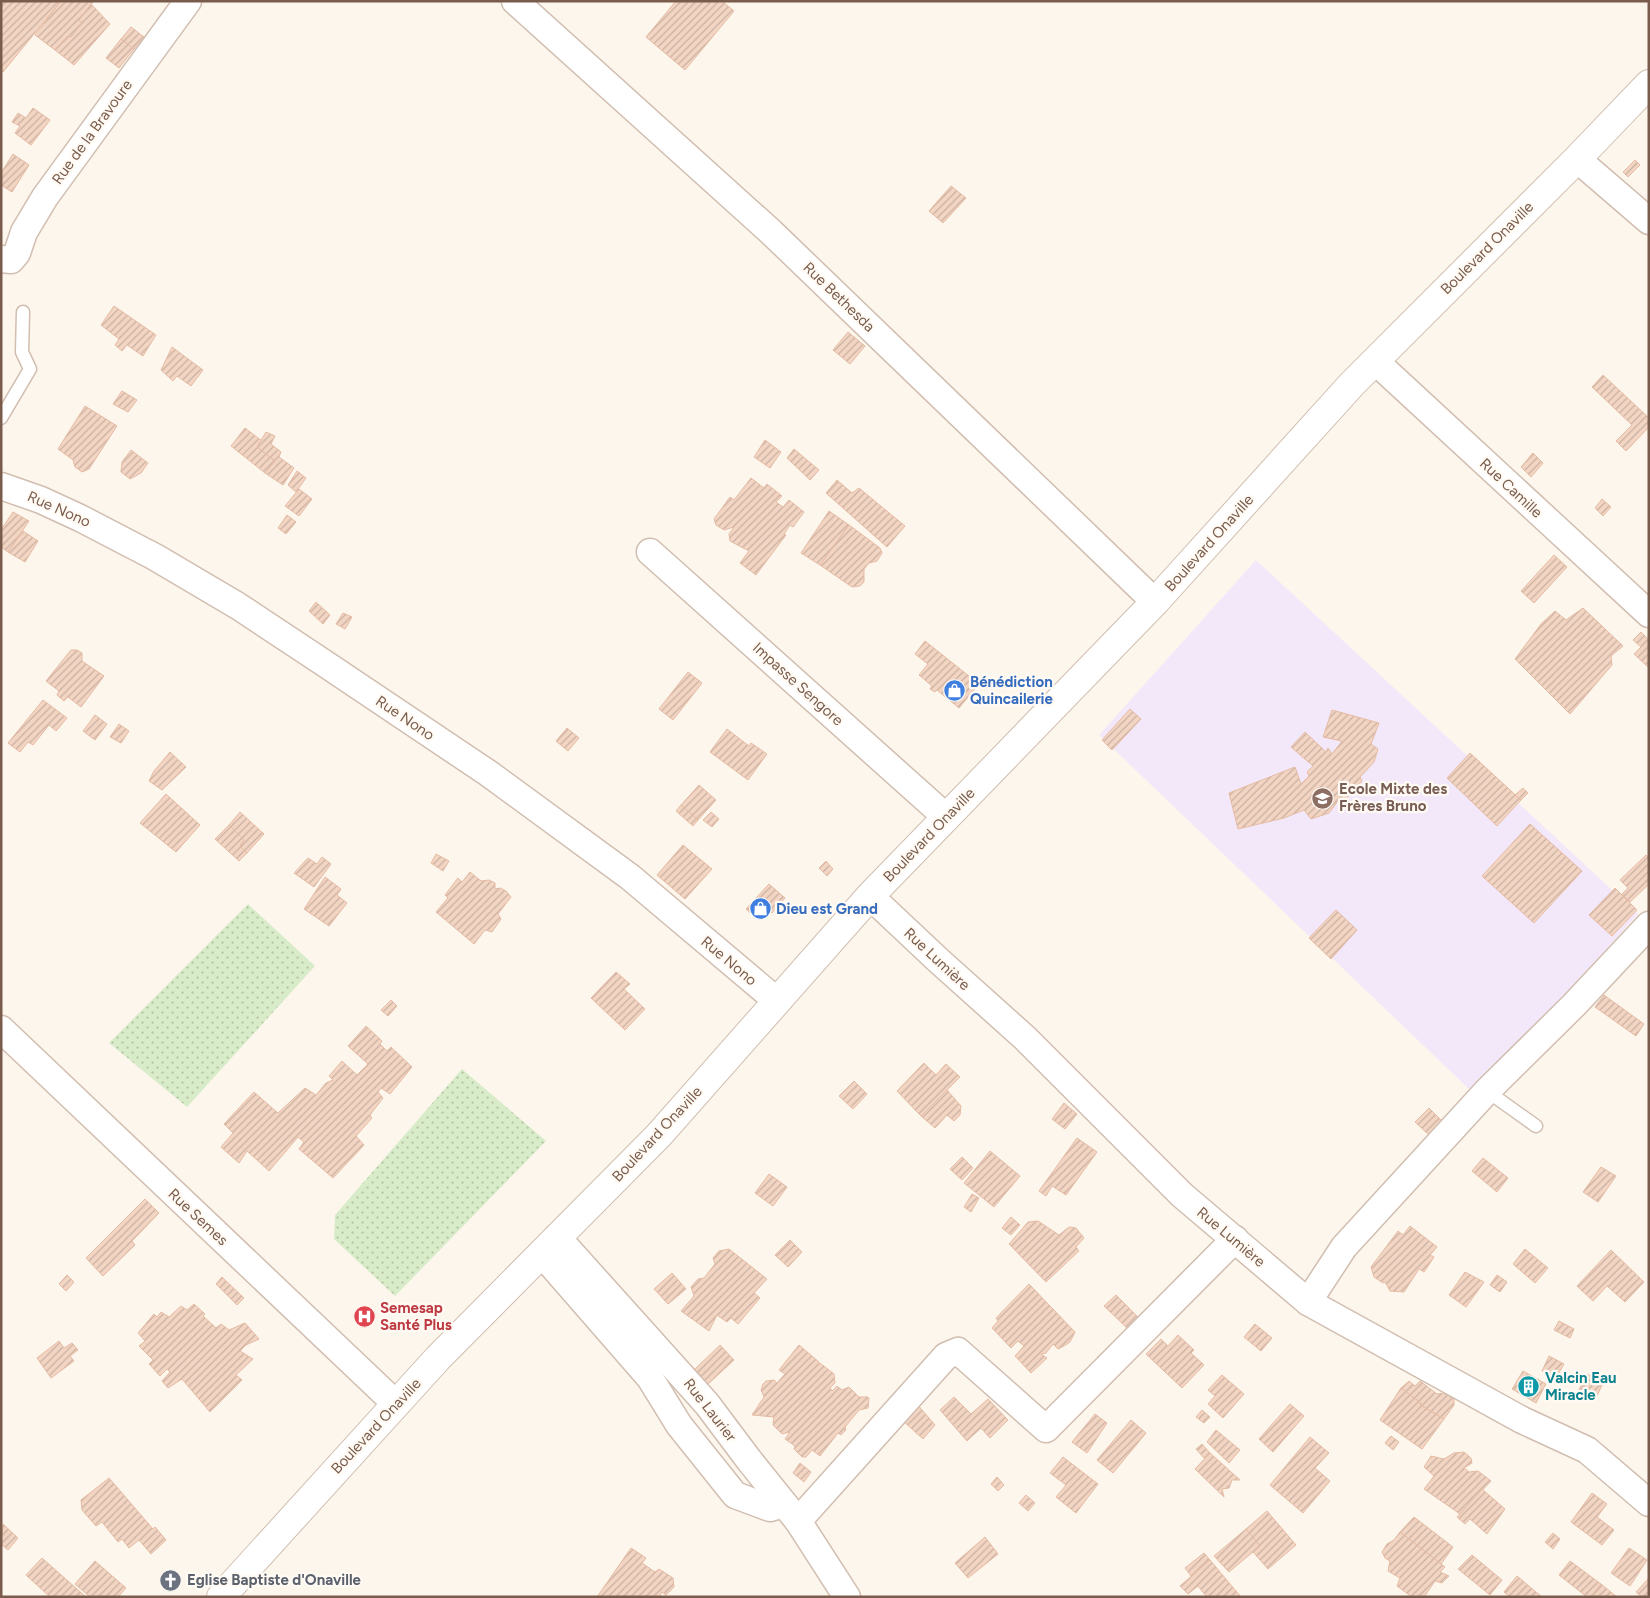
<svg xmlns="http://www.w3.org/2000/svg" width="1650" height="1598" font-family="Figtree,sans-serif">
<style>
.education{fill:#f3e8fa}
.grass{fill:url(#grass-dots)}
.building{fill:url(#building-hatch);stroke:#e6bba3}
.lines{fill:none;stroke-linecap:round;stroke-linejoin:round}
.service-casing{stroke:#d1beb0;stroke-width:15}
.minor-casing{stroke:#d1beb0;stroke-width:29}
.tertiary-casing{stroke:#d1beb0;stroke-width:30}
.service{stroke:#fff;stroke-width:12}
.minor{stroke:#fff;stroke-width:26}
.tertiary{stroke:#fff;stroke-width:28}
.labels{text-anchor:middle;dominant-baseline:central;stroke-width:4.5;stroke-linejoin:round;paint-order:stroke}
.street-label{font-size:15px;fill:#7a5c4d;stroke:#fffaf3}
.shop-label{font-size:15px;font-weight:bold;fill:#366cbe;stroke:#fffaf3;text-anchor:start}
.education-label{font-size:15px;font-weight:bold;fill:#785e54;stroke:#fffaf3;text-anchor:start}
.health-label{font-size:15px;font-weight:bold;fill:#be3a42;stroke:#fffaf3;text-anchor:start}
.culture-label{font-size:15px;font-weight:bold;fill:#0d838f;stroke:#fffaf3;text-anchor:start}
.worship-label{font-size:15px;font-weight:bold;fill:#5b616d;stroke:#fffaf3;text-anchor:start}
</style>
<defs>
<pattern id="grass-dots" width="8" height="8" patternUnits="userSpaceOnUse" patternTransform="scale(1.25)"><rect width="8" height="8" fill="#d8ecc9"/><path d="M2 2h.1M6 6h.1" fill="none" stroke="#b4c2a5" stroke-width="1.8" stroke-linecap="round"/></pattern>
<pattern id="building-hatch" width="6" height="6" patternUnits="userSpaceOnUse" patternTransform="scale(1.25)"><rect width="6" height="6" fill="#f3d5c3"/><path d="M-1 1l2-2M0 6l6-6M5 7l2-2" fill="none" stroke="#cab0a1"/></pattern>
</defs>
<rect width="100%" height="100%" fill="#fdf6ec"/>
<polygon class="education" points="1256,560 1638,914 1561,1000 1472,1092 1099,735"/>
<g class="grass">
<polygon points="248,904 315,966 187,1107 109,1043"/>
<polygon points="462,1069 546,1141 395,1296 334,1239 335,1215"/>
</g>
<g class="building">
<polygon points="1,1 61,1 3,72 1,70"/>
<polygon points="61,1 93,2 79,20 82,23 71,37 68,36 55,50 35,35"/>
<polygon points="676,1 722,1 734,11 685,70 646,37"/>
<polygon points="91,4 110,24 74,65 55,50 68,36 71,37 82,23 79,20"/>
<polygon points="131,27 144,37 134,49 121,39"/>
<polygon points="121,39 134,49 119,68 106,58"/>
<polygon points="33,108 50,120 31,145 15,133 20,126 12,122 18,113 26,118"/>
<polygon points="13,154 29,165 12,192 1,185 1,173"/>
<polygon points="1635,160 1640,165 1628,177 1623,172"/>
<polygon points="951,186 966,198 943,223 929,211"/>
<polygon points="114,306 156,335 143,356 127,345 122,351 115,345 119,339 101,325"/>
<polygon points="848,332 865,346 850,364 833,350"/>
<polygon points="172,347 203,370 191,386 177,376 173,381 161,370"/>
<polygon points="1603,375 1649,418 1649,427 1626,451 1616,441 1632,425 1592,387"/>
<polygon points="122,391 137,400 128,412 113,404"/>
<polygon points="85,406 117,426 89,469 82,472 75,467 73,460 58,449"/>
<polygon points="245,428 262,441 257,447 275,461 265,473 231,446"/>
<polygon points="266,432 275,436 271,444 281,452 279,457 294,468 283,485 265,473 275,461 257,447"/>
<polygon points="765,440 781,452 770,468 754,457"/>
<polygon points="794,449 819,470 810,480 787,458"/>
<polygon points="131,450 148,463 141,473 130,479 121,472 122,462"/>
<polygon points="1533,453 1543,463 1531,477 1521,467"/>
<polygon points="297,471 306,478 296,492 288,485"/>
<polygon points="751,478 764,488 767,484 782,496 776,502 783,507 789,500 804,512 793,527 790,525 784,534 786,535 756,575 740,563 749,551 730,541 729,534 734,527 724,530 716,525 714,519 730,497 734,500"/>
<polygon points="837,480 852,493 859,488 905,526 887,547 826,493"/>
<polygon points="299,489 312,499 299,516 285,506"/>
<polygon points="1602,499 1611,507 1603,516 1595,508"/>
<polygon points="829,511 849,525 820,565 801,553"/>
<polygon points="13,512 29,521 8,552 1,547 1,530"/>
<polygon points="287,515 296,522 286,534 278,528"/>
<polygon points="849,525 880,548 882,553 877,561 869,563 864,569 864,582 860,586 852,587 820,565"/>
<polygon points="23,531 38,541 25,562 8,552"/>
<polygon points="1554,555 1567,567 1534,603 1521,591"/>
<polygon points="316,602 330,615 323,624 309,611"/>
<polygon points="1583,608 1623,646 1611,656 1612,665 1570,714 1515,659 1541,624 1555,611 1566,620"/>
<polygon points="343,613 352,617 345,629 336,624"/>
<polygon points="1641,632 1649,640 1648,667 1634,654 1641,647 1633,640"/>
<polygon points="925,641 979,684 959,708 937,690 935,692 930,689 932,686 919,675 928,664 915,654"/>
<polygon points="71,650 77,650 82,653 82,661 104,676 81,707 68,697 64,701 57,695 59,691 46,681"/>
<polygon points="688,672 702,683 673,720 659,709"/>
<polygon points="43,700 67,718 56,731 49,725 33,745 28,742 20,752 8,743"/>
<polygon points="1130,709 1141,719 1112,750 1102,740"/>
<polygon points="1332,710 1379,723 1371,744 1378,749 1374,762 1360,777 1362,781 1341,804 1338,801 1329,813 1311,819 1304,810 1284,818 1238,829 1229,793 1295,767 1301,784 1309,776 1307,772 1313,766 1291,747 1305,732 1326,752 1328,748 1332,754 1342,741 1323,737"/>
<polygon points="95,715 107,724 95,740 83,731"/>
<polygon points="119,724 129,731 121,743 110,737"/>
<polygon points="567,728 579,738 568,751 556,741"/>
<polygon points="727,729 749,746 751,743 767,754 748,780 710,752"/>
<polygon points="170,752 186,767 162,790 149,781 154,771"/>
<polygon points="1470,753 1521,800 1497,826 1447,778"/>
<polygon points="699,785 716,800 698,820 681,805"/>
<polygon points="1523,788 1528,793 1521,800 1515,795"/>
<polygon points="166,794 200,825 176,852 140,823"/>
<polygon points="681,805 698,820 693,826 676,811"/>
<polygon points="240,812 264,834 247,853 240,846 244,840 229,825"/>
<polygon points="711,812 719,819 712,827 703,820"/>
<polygon points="1530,824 1582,871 1534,923 1482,876"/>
<polygon points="229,825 244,840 240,846 247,853 239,861 215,839"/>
<polygon points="683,845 712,869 685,899 657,875"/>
<polygon points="436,854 449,861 443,871 431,863"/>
<polygon points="1646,855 1649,858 1649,884 1630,902 1622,894 1628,888 1620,880"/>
<polygon points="322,857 331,864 314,887 294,873 308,858 317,864"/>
<polygon points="826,861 833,869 827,876 819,868"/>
<polygon points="470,872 481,881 489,880 495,883 495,889 500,888 506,891 511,897 498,914 501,919 492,932 485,930 474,944 436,912 448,898 445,895 458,878 462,882"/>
<polygon points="325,877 341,889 337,895 347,903 329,926 304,909"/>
<polygon points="769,884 785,898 772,913 765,906 755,917 746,909"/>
<polygon points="1615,888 1637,910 1612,936 1589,915"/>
<polygon points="1336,910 1357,930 1331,959 1309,938"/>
<polygon points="616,972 630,984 624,989 645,1009 625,1030 591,998"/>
<polygon points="1604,995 1644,1024 1636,1036 1595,1007"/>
<polygon points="391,1000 397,1006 388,1016 381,1010"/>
<polygon points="366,1026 382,1041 380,1044 387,1051 391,1047 412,1067 390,1094 381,1088 378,1092 383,1098 370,1115 372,1118 356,1136 364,1145 333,1178 299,1149 304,1142 298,1137 269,1171 247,1151 239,1163 221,1147 233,1133 224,1124 254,1092 278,1113 305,1088 316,1095 326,1083 333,1080 329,1076 342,1061 357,1075 368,1064 348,1046"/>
<polygon points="924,1063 936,1075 946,1064 960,1077 921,1116 897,1091"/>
<polygon points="854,1081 867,1094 853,1109 839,1096"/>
<polygon points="947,1090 961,1106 960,1115 954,1121 947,1115 935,1128 921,1116"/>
<polygon points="1064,1103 1077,1114 1065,1129 1052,1119"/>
<polygon points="1429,1108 1442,1121 1429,1135 1415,1122"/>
<polygon points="1077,1138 1097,1152 1066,1195 1052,1186 1046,1196 1039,1191"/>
<polygon points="990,1151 1020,1176 994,1207 964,1183"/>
<polygon points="962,1157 973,1168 962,1180 950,1169"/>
<polygon points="1483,1158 1508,1178 1497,1192 1472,1171"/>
<polygon points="1601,1167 1616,1176 1598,1202 1583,1192"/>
<polygon points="769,1174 787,1187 773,1206 755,1193"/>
<polygon points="972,1194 979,1198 971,1212 964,1207"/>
<polygon points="145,1199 159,1213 132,1241 135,1245 103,1276 86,1258"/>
<polygon points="1011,1217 1020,1225 1011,1235 1002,1228"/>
<polygon points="1038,1221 1059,1235 1069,1227 1076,1228 1084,1238 1076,1247 1079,1251 1046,1282 1009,1244 1028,1222"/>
<polygon points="1410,1226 1437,1247 1430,1255 1434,1257 1424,1272 1419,1269 1404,1292 1390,1291 1385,1282 1383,1283 1374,1277 1371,1267 1398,1231 1403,1235"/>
<polygon points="790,1240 802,1252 788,1267 775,1255"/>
<polygon points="729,1249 767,1279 754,1293 760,1298 738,1324 731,1318 727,1322 717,1315 709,1331 681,1311 694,1296 691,1287 698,1279 704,1278 715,1264 713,1258 719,1251"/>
<polygon points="1525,1249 1548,1268 1535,1283 1513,1264"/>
<polygon points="1611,1250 1644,1282 1625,1302 1607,1286 1593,1301 1577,1286"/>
<polygon points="1465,1272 1484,1282 1466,1307 1449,1295"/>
<polygon points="672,1273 686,1289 668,1304 654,1289"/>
<polygon points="67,1275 74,1282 66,1291 59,1284"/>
<polygon points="1497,1275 1507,1282 1500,1292 1490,1285"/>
<polygon points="222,1277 244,1298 237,1305 216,1284"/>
<polygon points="1029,1284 1075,1332 1070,1342 1064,1346 1058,1349 1053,1344 1046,1353 1041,1354 1047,1358 1031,1373 1015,1356 1024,1346 1018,1341 1011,1348 992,1328 998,1321 996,1318"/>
<polygon points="1116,1295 1138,1317 1127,1328 1104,1306"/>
<polygon points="194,1304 205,1314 203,1316 216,1328 221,1324 229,1330 245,1323 259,1339 246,1345 240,1351 253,1359 236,1375 242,1380 210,1412 182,1379 168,1388 162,1381 170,1372 167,1369 160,1376 149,1364 153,1360 139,1346 145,1341 138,1333 154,1314 157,1317 161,1312 169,1317 181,1306 187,1310"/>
<polygon points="1559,1321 1574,1329 1570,1338 1554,1330"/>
<polygon points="1255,1324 1272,1338 1261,1351 1244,1337"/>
<polygon points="1178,1335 1194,1350 1191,1353 1204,1365 1182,1388 1146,1354 1161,1339 1168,1346"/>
<polygon points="59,1341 64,1348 72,1343 78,1350 70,1356 74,1361 51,1378 37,1358"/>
<polygon points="720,1345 734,1360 707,1385 694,1370"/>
<polygon points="799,1345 819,1362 818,1365 820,1363 834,1374 835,1383 830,1388 832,1391 837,1386 842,1390 849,1387 859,1397 868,1397 869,1399 868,1408 859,1410 845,1427 846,1430 841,1435 838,1433 820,1456 812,1450 806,1457 802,1457 794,1449 795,1446 785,1439 790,1432 782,1434 773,1425 774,1417 752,1415 764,1397 761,1390 763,1384 766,1381 774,1380 777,1383 785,1374 779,1370"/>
<polygon points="1549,1356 1564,1364 1556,1378 1542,1371"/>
<polygon points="1523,1371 1546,1384 1536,1403 1512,1389"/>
<polygon points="1587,1374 1603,1383 1596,1398 1579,1390"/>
<polygon points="1222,1375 1244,1394 1223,1418 1208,1404 1215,1396 1208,1390"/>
<polygon points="1409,1381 1415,1386 1420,1381 1437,1394 1444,1393 1454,1399 1454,1405 1444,1419 1420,1405 1421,1403 1401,1388"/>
<polygon points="1401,1388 1421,1403 1420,1405 1444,1419 1422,1449 1380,1420"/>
<polygon points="954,1397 971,1414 988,1399 1008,1420 990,1438 981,1428 967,1441 940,1410"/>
<polygon points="916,1403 935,1425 923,1439 902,1420"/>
<polygon points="1290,1404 1304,1416 1273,1452 1259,1439"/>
<polygon points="1202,1410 1210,1417 1204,1423 1196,1417"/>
<polygon points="1095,1414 1107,1423 1087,1453 1072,1442"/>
<polygon points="1131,1420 1146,1433 1113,1473 1097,1460"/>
<polygon points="1216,1430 1240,1450 1229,1463 1207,1442"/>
<polygon points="1391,1436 1399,1442 1393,1450 1385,1443"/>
<polygon points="1310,1437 1329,1453 1315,1468 1330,1481 1303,1513 1270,1485"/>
<polygon points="1202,1444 1210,1453 1204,1458 1196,1449"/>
<polygon points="1464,1452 1471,1458 1472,1463 1464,1468 1469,1472 1478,1471 1491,1481 1460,1514 1424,1489 1434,1476 1424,1467 1431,1456 1444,1459 1454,1453"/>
<polygon points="1210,1453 1240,1480 1232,1480 1229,1488 1222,1489 1224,1497 1195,1469"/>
<polygon points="1063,1457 1098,1484 1076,1513 1056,1497 1066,1485 1050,1473"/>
<polygon points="800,1463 811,1472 804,1482 793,1473"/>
<polygon points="997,1477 1004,1485 998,1491 991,1484"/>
<polygon points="109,1478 153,1529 155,1527 166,1540 151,1554 139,1540 129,1548 122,1539 118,1542 102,1522 96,1526 82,1510 81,1500"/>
<polygon points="1482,1489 1505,1509 1487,1534 1470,1519 1465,1524 1457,1517"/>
<polygon points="1592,1493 1607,1504 1597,1517 1614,1530 1602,1545 1571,1522"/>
<polygon points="1026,1495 1035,1503 1028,1511 1019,1503"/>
<polygon points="1267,1511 1296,1545 1268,1569 1253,1552 1260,1546 1246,1529"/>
<polygon points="1414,1517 1453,1547 1441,1564 1400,1532"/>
<polygon points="3,1524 18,1538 8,1550 1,1544"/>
<polygon points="1246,1529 1260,1546 1229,1572 1214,1556"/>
<polygon points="1400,1532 1445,1567 1440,1572 1449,1576 1442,1583 1435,1581 1424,1597 1412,1597 1397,1586 1400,1578 1388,1571 1390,1561 1385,1558 1382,1552 1387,1544 1394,1540"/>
<polygon points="1553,1533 1560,1539 1553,1549 1545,1542"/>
<polygon points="985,1537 998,1554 968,1578 955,1563"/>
<polygon points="631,1548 646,1558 642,1563 655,1572 659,1569 673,1578 674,1587 666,1595 662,1592 659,1597 597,1597"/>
<polygon points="1629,1548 1647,1560 1630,1586 1611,1573"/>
<polygon points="1204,1553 1210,1560 1191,1576 1185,1568"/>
<polygon points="1472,1555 1502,1580 1490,1595 1458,1569"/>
<polygon points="42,1558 86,1597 50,1597 26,1575"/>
<polygon points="1210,1560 1241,1597 1207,1597 1198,1586 1188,1594 1180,1586"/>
<polygon points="95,1561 126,1588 118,1597 90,1597 75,1584"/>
<polygon points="1570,1561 1601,1584 1591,1597 1587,1597 1559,1575"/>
<polygon points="1517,1576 1542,1597 1510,1597 1504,1592"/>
<polygon points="1649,1578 1649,1597 1642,1597 1636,1592"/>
<polygon points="1601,1584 1617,1597 1591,1597"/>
</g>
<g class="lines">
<defs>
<g id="service">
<polyline points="1,418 30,369 22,352 23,312"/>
<polyline points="1487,1091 1536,1126"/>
</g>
<g id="minor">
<polyline points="515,1 771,232 1155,602"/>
<polyline points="1577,159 1649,221"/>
<polyline points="1,259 11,260 17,253 24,232 45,197 188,1"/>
<polyline points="1375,361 1649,614"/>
<polyline points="1,486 41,500 80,518 155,557 238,606 324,663 488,773 630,877 777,1001"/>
<polyline points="650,552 946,817"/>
<polyline points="870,896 938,960 1025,1038 1182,1195 1308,1302 1522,1420 1587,1450 1649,1503"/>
<polyline points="1,1029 396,1404"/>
<polyline points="557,1237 707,1404 749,1460 798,1521 847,1597"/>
<polyline points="542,1254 650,1378 679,1425 735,1495 770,1508 784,1504"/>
<polyline points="1308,1302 1344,1247 1487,1091 1574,1005 1649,925"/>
<polyline points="798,1521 946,1356 958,1351 1046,1429 1235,1239"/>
</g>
<polyline id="tertiary" points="221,1597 438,1358 659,1135 870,896 1155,602 1352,384 1577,159 1649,84"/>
</defs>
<use href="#service" class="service-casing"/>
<use href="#minor" class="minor-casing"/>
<use href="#tertiary" class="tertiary-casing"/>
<use href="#service" class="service"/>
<use href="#minor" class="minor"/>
<use href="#tertiary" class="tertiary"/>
</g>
<defs>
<symbol id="shop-disc" viewBox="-11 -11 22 22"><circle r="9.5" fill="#3f7fe0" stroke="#fffaf3"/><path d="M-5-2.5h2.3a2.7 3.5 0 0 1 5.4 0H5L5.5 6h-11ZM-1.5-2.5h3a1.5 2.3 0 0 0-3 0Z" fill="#fff"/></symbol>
<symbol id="school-disc" viewBox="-11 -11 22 22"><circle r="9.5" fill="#8d6e63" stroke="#fffaf3"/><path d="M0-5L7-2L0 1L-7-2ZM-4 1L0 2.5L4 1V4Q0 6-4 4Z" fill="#fff"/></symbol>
<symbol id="hospital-disc" viewBox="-11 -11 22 22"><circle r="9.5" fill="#e0444e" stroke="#fffaf3"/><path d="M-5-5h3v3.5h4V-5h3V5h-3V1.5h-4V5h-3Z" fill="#fff"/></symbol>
<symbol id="building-disc" viewBox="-11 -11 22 22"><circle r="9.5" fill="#0f9aa8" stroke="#fffaf3"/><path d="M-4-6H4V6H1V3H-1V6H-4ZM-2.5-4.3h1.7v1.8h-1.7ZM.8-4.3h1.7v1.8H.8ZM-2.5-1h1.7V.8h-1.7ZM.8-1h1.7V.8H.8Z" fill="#fff"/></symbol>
<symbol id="church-disc" viewBox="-11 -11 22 22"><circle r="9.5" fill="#6b7280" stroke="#fffaf3"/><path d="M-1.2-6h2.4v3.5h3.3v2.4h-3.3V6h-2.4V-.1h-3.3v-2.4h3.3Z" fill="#fff"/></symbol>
</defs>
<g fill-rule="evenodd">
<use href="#shop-disc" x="942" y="678" width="25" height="25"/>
<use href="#school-disc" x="1310" y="786" width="25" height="25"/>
<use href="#shop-disc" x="748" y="896" width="25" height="25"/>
<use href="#hospital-disc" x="352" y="1304" width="25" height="25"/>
<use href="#building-disc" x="1516" y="1374" width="25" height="25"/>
<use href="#church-disc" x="158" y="1568" width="25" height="25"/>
</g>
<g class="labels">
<g class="street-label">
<text transform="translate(92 132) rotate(-54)">Rue de la Bravoure</text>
<text transform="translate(1487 248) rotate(-45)">Boulevard Onaville</text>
<text transform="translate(839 297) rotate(44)">Rue Bethesda</text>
<text transform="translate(1511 488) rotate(43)">Rue Camille</text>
<text transform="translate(59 509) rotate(24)">Rue Nono</text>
<text transform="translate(1209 543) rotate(-48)">Boulevard Onaville</text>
<text transform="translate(798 684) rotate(42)">Impasse Sengore</text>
<text transform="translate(405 718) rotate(34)">Rue Nono</text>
<text transform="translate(929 835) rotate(-46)">Boulevard Onaville</text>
<text transform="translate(937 959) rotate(43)">Rue Lumière</text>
<text transform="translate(729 961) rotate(40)">Rue Nono</text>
<text transform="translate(657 1134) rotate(-47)">Boulevard Onaville</text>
<text transform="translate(198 1217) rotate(43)">Rue Semes</text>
<text transform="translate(1231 1237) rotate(40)">Rue Lumière</text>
<text transform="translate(710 1410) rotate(52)">Rue Laurier</text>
<text transform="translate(376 1426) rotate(-47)">Boulevard Onaville</text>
</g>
<g class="shop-label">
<text x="970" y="682">Bénédiction<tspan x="970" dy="17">Quincailerie</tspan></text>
<text x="776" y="909">Dieu est Grand</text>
</g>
<g class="education-label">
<text x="1339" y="789">Ecole Mixte des<tspan x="1339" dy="17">Frères Bruno</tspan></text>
</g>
<g class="health-label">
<text x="380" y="1308">Semesap<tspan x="380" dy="17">Santé Plus</tspan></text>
</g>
<g class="culture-label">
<text x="1545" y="1378">Valcin Eau<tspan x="1545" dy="17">Miracle</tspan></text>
</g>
<g class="worship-label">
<text x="187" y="1580">Eglise Baptiste d'Onaville</text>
</g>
</g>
<rect width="1650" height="1598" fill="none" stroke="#7a5c4d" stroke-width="5"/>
</svg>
